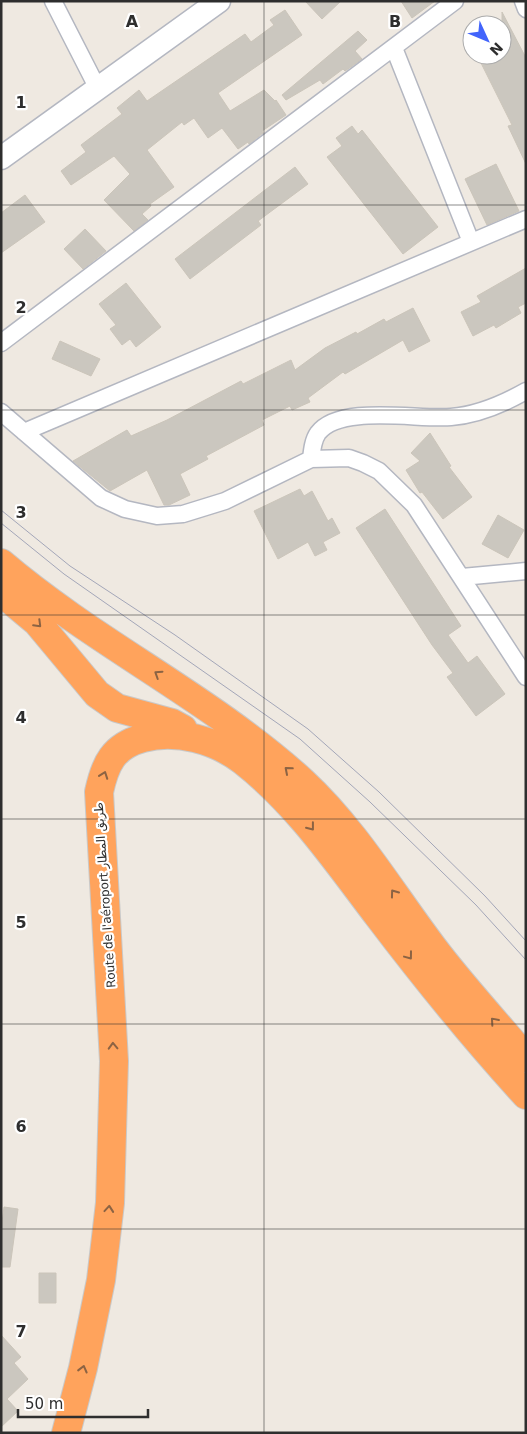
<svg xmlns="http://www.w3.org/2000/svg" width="527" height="1434" font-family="'DejaVu Sans','Noto Sans Arabic',sans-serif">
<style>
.building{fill:#cbc7bf;stroke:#cbc5ba}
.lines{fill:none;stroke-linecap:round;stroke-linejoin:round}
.street-casing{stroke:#b4b7c1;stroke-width:19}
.secondary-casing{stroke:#b4b7c1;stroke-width:25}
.highway-casing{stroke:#c9c9c9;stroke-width:30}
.street{stroke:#fff;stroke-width:16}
.secondary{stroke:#fff;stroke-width:22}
.highway{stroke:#ffa35c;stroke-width:28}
.tram{stroke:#a3a6b8;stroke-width:1}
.oneway{stroke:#8c6343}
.grid{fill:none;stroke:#2e2e2e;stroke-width:1;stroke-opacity:0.55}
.labels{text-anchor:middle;stroke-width:4.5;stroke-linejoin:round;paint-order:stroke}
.street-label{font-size:12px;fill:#2e2e2e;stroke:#fff}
.grid-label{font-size:16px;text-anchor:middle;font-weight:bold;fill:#2e2e2e;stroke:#fff;stroke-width:4.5;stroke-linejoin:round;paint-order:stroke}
</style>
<rect width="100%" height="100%" fill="#efe9e1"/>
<path class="building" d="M305 1H341L322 19Z
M401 1H435L412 18Z
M285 10 302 35 218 93 230 111 264 90 275 101 276 100 286 115 262 131 263 133 249 144 248 142 238 149 222 128 208 138 194 118 184 125 182 122 147 150 174 187 150 204 151 206 142 214 148 220 134 231 104 200 130 174 114 156 71 185 61 171 86 152 81 145 122 114 117 108 139 90 147 101 245 34 251 42 274 25 270 20Z
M502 12 526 58V164L508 126 512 125 477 55H502Z
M358 31 367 40 355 51 362 59 345 71 343 69 323 84 320 80 286 100 282 95Z
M352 126 358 134 362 130 438 227 403 254 327 157 342 146 336 138Z
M496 164 519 211 487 225 465 179Z
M295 167 308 184 258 221 261 225 190 279 175 259Z
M25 195 45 222 1 253V213Z
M85 229 106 251 83 269 64 249Z
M526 268V303L518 307 521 313 496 328 494 325 473 336 461 312 481 302 477 296Z
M126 283 161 327 136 347 130 339 122 345 110 329 116 325 99 304Z
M413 308 430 341 409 352 403 340 345 374 343 372 308 398 310 402 292 410 290 406 262 420 264 425 206 456 208 459 180 474 190 495 169 505H164L147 470 110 491 73 461 127 430 131 436 167 420 241 381 243 384 291 360 295 370 325 348 356 332 357 334 384 319 386 322Z
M60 341 100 359 91 376 52 359Z
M430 433 451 466 449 467 472 497 443 519 422 492 420 493 406 470 420 461 411 453Z
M300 489 304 496 312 491 328 521 332 518 340 533 323 542 327 550 315 556 308 542 278 559 254 511Z
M385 509 461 626 448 635 468 663 477 656 505 694 476 716 447 677 453 673 432 645 356 528Z
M498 515 524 530 508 558 482 544Z
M4 1207 18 1209 10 1267H1V1230Z
M39 1273H56V1303H39Z
M1 1335 21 1357 14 1363 28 1379 7 1399 18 1411 1 1427Z"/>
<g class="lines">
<defs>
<path id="street" d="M53 1 98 89
M523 1 526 9
M394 48 471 242
M1 343 455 1
M1 412 101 498 125 509 157 516 183 514 225 501 311 459 349 458 363 463 379 471 414 505 526 677
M24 432 526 219
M311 459C312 450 313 440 318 433 340 404 418 420 451 417 478 415 503 404 526 391
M462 577 526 571"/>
<path id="secondary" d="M1 158 219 1"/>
<path id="highway" d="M1 563C96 644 211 698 303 782 356 831 394 897 438 954 466 990 496 1023 526 1058
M1 592 37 622 97 694 117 708 172 723 183 729
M66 1433 83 1368 101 1280 110 1203 114 1061 99 792C105 764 113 746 143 738 176 729 216 740 243 761 298 804 337 862 379 917 426 979 474 1038 526 1095"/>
</defs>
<use href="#street" class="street-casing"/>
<use href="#secondary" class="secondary-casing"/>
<use href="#highway" class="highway-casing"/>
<use href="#street" class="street"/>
<use href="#secondary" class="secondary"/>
<use href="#highway" class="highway"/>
<path class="tram" d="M1 510 70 566 175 635 308 729 379 792 485 896 526 941
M1 523 64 574 300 739 370 802 476 905 526 960"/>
</g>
<defs><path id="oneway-chevron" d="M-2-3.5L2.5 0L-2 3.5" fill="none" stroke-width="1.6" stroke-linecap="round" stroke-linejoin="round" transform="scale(1.25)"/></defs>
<g class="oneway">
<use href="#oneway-chevron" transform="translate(38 624) rotate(45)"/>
<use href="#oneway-chevron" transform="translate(158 674) rotate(-147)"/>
<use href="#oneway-chevron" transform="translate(288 770) rotate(-139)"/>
<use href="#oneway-chevron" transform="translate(104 775) rotate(-70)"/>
<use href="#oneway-chevron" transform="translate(311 827) rotate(52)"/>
<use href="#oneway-chevron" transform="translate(394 893) rotate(-126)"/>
<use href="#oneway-chevron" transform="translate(409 956) rotate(53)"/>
<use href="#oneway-chevron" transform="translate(494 1021) rotate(-131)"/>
<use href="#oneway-chevron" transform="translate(113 1046) rotate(-92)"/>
<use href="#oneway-chevron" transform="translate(109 1209) rotate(-85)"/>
<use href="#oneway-chevron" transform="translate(83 1369) rotate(-76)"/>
</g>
<path class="grid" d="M264 1V1433M1 205H526M1 410H526M1 615H526M1 819H526M1 1024H526M1 1229H526"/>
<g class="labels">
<g class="street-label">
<text transform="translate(105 895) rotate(-94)" y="4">Route de l'aéroport طريق المطار</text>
</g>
</g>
<g class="grid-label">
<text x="132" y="27">A</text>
<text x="395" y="27">B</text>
<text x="21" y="108">1</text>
<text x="21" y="313">2</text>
<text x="21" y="518">3</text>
<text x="21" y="723">4</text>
<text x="21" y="928">5</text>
<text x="21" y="1132">6</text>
<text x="21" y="1337">7</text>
</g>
<rect width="527" height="1434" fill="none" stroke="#2e2e2e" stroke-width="5"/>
<g transform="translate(487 40) rotate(134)"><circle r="24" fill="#ffffff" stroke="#ababab"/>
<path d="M0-4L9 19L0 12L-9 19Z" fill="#4264fb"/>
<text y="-8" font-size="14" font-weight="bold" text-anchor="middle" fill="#2e2e2e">N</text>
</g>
<path d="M18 1409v8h130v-8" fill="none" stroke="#2e2e2e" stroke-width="2.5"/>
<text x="25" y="1409" font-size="15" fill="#2e2e2e" stroke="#ffffff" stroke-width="4" paint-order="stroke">50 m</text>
</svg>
